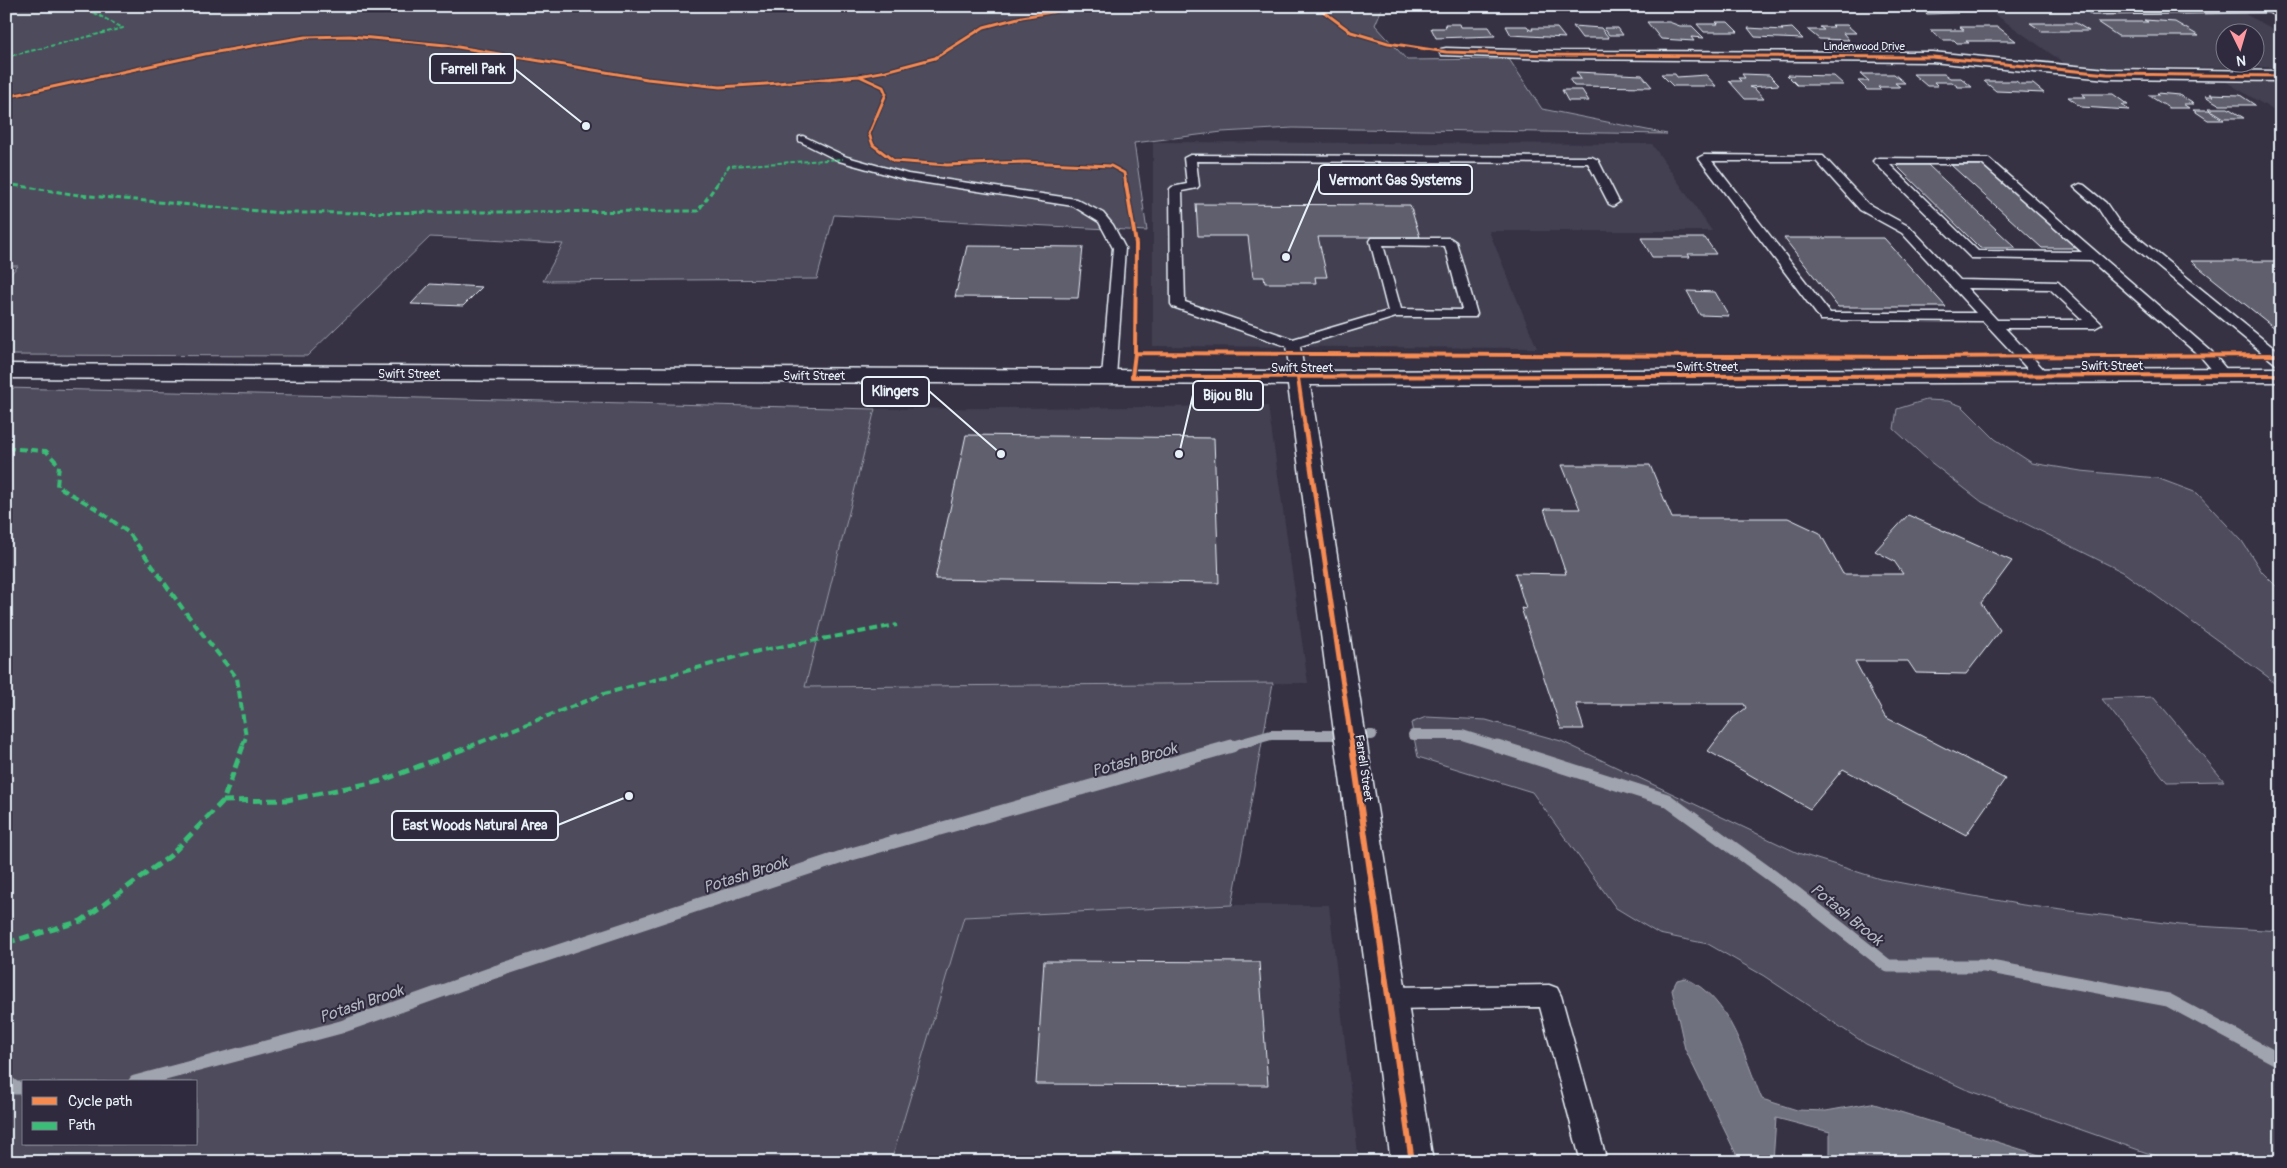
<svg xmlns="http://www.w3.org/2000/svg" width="2287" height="1168" font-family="Pangolin,sans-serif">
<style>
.built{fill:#433f51;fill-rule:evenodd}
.green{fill:#4d4b5c;stroke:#9a9eaa;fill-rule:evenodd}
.water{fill:#70717f;stroke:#a0a4af}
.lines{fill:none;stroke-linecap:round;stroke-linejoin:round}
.stream-far1{stroke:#a0a4af;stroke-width:10}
.stream{stroke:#a0a4af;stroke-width:13}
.building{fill:#605e6e;stroke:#e8f1f8}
.service-casing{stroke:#e8f1f8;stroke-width:3}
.minor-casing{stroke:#e8f1f8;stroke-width:3}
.tertiary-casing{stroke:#e8f1f8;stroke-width:3}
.trunk-casing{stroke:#e8f1f8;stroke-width:3}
.service{fill:#2f2a3d;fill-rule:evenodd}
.minor{fill:#2f2a3d;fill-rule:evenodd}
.tertiary{fill:#2f2a3d;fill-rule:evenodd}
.trunk{fill:#2f2a3d;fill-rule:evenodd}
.quiet-far3{stroke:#3abd76;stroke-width:2;stroke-dasharray:4.5 2;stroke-linecap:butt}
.quiet-far2{stroke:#3abd76;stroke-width:3;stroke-dasharray:5.5 3;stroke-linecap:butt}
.quiet-far1{stroke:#3abd76;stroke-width:4;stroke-dasharray:8 4;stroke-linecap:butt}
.quiet{stroke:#3abd76;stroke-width:5;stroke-dasharray:10 5;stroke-linecap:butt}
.cycleway-far3-casing{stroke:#2f2a3d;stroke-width:5}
.cycleway-far2-casing{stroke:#2f2a3d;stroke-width:6}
.cycleway-far1-casing{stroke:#2f2a3d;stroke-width:8}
.cycleway-casing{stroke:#2f2a3d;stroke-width:9}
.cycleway-far3{stroke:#f68b52;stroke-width:3}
.cycleway-far2{stroke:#f68b52;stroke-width:4}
.cycleway-far1{stroke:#f68b52;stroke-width:5}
.cycleway{stroke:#f68b52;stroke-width:6}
.labels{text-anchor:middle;stroke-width:4;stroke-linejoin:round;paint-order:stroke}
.far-street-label{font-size:11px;fill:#e8f1f8;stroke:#2f2a3d}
.street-label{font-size:12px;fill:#e8f1f8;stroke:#2f2a3d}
.near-water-label{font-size:16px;font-style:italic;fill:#b2b7c2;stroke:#2f2a3d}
.leader{fill:none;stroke:#e8f1f8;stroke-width:2}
.callout-dot{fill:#e8f1f8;stroke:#2f2a3d;stroke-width:2}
.callout{fill:#2f2a3d;stroke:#e8f1f8;stroke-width:2}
.callout-label{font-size:14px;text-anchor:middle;font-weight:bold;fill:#e8f1f8}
</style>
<rect width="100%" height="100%" fill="#363244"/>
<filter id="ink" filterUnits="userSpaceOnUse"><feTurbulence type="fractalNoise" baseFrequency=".02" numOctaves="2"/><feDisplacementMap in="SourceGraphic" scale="10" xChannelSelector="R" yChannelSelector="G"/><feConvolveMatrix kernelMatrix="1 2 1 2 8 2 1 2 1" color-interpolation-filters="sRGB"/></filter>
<g filter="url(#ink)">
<path class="built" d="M1983 6H2230L2281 33V67L2071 68ZM2224 32H2254V62H2224Z
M2223 80H2281V115Z
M1153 142 1652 144 1712 231H1489L1537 348 1153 346Z
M1268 406 1308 683 805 687 875 409Z
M1232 905H1329L1359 1162H891L964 917Z"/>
<path class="green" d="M6 6H1383L1375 25 1407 60 1509 59 1542 109 1667 134 1293 128 1222 132 1134 143 1147 231 834 215 817 279 543 281 563 244 430 237 307 356 6 355V279L18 266H6Z
M6 388 875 409 805 687 1273 683 1232 905 964 917 891 1162H6ZM24 1082H196V1144H24Z
M1926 400 1948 401 1962 406 1995 439 2032 463 2081 471 2157 478 2197 493 2242 541 2262 572 2281 591V691L2268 677 2123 572 1982 502 1928 460 1894 429 1897 409Z
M2154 697 2224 781 2167 782 2102 699Z
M1426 717 1486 720 1561 741 1798 853 1880 879 2023 905 2180 925 2281 931V1162H2173L1965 1089 1866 1044 1764 976 1708 944 1659 934 1616 908 1532 792 1418 757 1411 723Z"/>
<path class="water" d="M1685 978C1732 999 1743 1055 1762 1099L1797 1110 1826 1111 1871 1103 2062 1162H1830V1132L1776 1118 1773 1162H1740L1685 1049 1672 990 1677 980Z"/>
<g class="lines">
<path class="stream-far1" d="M1413 735H1462L1500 747
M1228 747 1271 735H1372"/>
<path class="stream" d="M1497 746 1667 800 1797 894 1888 966H1985L2168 1000 2281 1061
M6 1081 15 1088H24
M135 1082 341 1027 495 972 848 855 1232 746"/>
</g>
<path class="building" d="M1917 6H1948L1958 13 1927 14Z
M2144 20 2175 22 2199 36H2118L2097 22H2148Z
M1647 22H1669L1680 26H1692L1704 38 1691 37 1694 41 1661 39Z
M1716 22H1728L1738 32H1704L1697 24H1718Z
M2030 23H2076L2089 31H2042Z
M1445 24H1460L1461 27H1489L1495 36 1436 38 1431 28H1446Z
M1832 25H1847L1856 33H1843L1849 40 1819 39 1808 30H1824L1820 27H1834Z
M1506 26H1527L1530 30H1533L1532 28H1557L1565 38 1511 35Z
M1573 26 1601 28 1609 38H1582Z
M1960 27H1998L2016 41H1966L1969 43H1957L1954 40H1943L1930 30H1964Z
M1604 28H1618L1623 35H1609Z
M1748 28 1783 30 1781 29 1792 28 1803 39 1755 37Z
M1576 72 1642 75 1652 87 1574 86 1569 79H1581Z
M1661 74H1675L1677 77 1706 75 1716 86H1673Z
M1742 74 1769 75 1779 85 1749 87 1755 89 1764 99H1745L1729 81H1741L1738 78H1745Z
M1861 74H1894L1905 83H1895L1900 87H1878L1881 90H1867L1858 81H1869Z
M1913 74H1944L1950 78H1961L1972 87H1958L1952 82H1934L1938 86H1927Z
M1787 75 1834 76 1844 85H1797Z
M1984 81H2016L2020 84H2033L2044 93 1996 91Z
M1562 90H1582L1589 101H1568Z
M2157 93 2179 95 2194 104H2183L2189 108H2169L2148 95H2159Z
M2082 94H2113L2128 105H2122L2129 110 2081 107 2068 97H2086Z
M2210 94 2240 95 2255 105H2220L2205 96H2214Z
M2208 108H2228L2244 118H2224Z
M2193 110H2209L2224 120H2208Z
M1896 165H1928L2016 248H1980Z
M1951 165H1983L2078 248H2042Z
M1196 204 1410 205 1420 237H1318L1327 277H1315L1316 283H1265L1264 277H1253L1248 236H1198Z
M1641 238H1705L1716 254H1688L1690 257H1652Z
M1784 238H1884L1946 307H1838Z
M967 246 1083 247 1078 298 955 297Z
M2191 261H2281V333Z
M430 284 482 287 463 306 411 304Z
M1687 291 1715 292 1729 316 1700 315Z
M966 435 1214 438 1219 583 935 579Z
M1562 465H1650L1672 518H1788L1820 533 1843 574H1903L1894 561 1875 551 1908 515 2012 561 1981 603 2000 630 1966 674 1916 673 1908 661H1855L1885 717 2005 779 1966 835 1843 769 1810 809 1708 751 1733 718 1746 708 1744 704H1576L1584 729H1561L1521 608 1526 609 1515 573 1566 574 1544 509H1580Z
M1044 961 1259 962 1268 1085 1036 1084Z"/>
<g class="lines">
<defs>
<path id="service" d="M2270 7 2273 8V12L2092 14 2088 11 2092 8Z
M803 136 847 157 908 174 1076 199 1103 213 1113 225 1125 248 1116 377 1114 380 1109 381 1102 377 1113 248 1099 222 1073 206 907 180 839 161 799 141V137Z
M1190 155 1592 157 1598 160 1619 202 1613 206 1609 204 1588 163 1196 161 1199 186 1197 188 1182 191 1185 302 1293 339 1388 311 1370 241 1372 238H1450L1456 242 1477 314 1475 317H1396L1300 346 1305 378 1298 382 1291 378 1286 346 1173 307 1171 304 1170 189 1172 187 1187 184 1184 158ZM1383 245 1445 246 1462 310 1401 309Z
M1704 155 1823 156 1868 204 1910 227 1960 280 2058 282 2102 324 2095 328H2005L2047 373 2049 376 2047 379H2037L1983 321 1821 320 1700 160 1698 158ZM1712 161H1816L1860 210 1902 233 1976 313H1830ZM1967 288 2050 289 2083 320H1997Z
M1879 158 1989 159 2212 352 2231 375 2229 378H2219L2202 358 2090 260 1971 258 1875 163 1873 161 1875 159ZM1889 164H1982L2082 252 1978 251Z
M2080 184 2084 185 2106 203 2119 222 2281 354V365L2276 364 2111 228 2098 208 2074 187Z
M1549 985 1557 988 1561 996 1607 1162H1581L1540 1007 1388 1009 1380 1006 1376 998 1380 990 1388 987Z"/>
<path id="minor" d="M1446 48 1552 51 1932 52 2107 69 2281 71V81L2107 79 1932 62 1552 59 1441 55 1439 52 1441 49Z"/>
<path id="tertiary" d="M6 364 1298 371 2281 368V382L1310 385 1433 1162H1391L1288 385 6 378Z"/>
<path id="trunk" d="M2257 6H2275L2281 9V19Z"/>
</defs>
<use href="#service" class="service-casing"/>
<use href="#minor" class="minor-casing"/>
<use href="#tertiary" class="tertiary-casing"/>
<use href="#trunk" class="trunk-casing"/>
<use href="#service" class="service"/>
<use href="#minor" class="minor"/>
<use href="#tertiary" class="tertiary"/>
<use href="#trunk" class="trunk"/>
<path class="quiet-far3" d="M6 57 123 28 81 6
M6 184 11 185
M716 185 729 166 843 159"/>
<path class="quiet-far2" d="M6 184 79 195 283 213 698 211 717 184"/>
<path class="quiet-far1" d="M6 448 46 451 59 465 57 486 95 508 129 533 183 609 237 678 246 737 242 747
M468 747 604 694 758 651 897 625"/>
<path class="quiet" d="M223 801 287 800 381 781 471 746
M6 943 81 921 170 856 223 801 243 746"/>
<defs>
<path id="cycleway-far3" d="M1316 6 1351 32 1388 43 1446 52 1552 55 1932 57 2107 74 2281 76
M859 76 883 87 886 94 869 134 873 145 894 161 947 165 1024 162 1111 166 1124 173 1126 185
M6 97 205 54 305 37 350 36 446 45 647 79 720 87 766 84 859 76 886 71 935 58 984 27 1022 17 1087 6"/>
<path id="cycleway-far2" d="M1126 184 1136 244 1135 353 1132 377 2281 375
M1135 353 1918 357 2281 355
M1298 378 1305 427"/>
<path id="cycleway-far1" d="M1305 426 1352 747"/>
<path id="cycleway" d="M1352 746 1412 1162"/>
</defs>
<use href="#cycleway-far3" class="cycleway-far3-casing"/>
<use href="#cycleway-far2" class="cycleway-far2-casing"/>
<use href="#cycleway-far1" class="cycleway-far1-casing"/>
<use href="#cycleway" class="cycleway-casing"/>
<use href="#cycleway-far3" class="cycleway-far3"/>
<use href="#cycleway-far2" class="cycleway-far2"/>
<use href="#cycleway-far1" class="cycleway-far1"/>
<use href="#cycleway" class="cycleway"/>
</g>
</g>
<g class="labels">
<g class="far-street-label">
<text x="1864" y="50">Lindenwood Drive</text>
</g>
<g class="street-label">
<text x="2112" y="370">Swift Street</text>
<text x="1707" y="371">Swift Street</text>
<text x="1302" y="372">Swift Street</text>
<text x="409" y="378">Swift Street</text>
<text x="814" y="380">Swift Street</text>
<text transform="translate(1364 768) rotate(82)" y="4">Farrell Street</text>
</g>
<g class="near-water-label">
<text transform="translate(1134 759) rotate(-16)" y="6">Potash Brook</text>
<text transform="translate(745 874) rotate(-18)" y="6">Potash Brook</text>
<text transform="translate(1847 914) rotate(39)" y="6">Potash Brook</text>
<text transform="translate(361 1003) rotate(-19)" y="6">Potash Brook</text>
</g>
</g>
<path class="leader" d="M586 126L515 69M1286 257L1319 180M1001 454L929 391M1179 454L1193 395M629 796L558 825"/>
<g class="callout-dot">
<circle cx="586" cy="126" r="5"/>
<circle cx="1286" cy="257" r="5"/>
<circle cx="1001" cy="454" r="5"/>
<circle cx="1179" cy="454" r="5"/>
<circle cx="629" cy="796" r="5"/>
</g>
<g class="callout">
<rect x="430" y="54" width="85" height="29" rx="5"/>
<rect x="1319" y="165" width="153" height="29" rx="5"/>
<rect x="862" y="377" width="67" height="29" rx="5"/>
<rect x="1193" y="381" width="70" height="29" rx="5"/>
<rect x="392" y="811" width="166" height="29" rx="5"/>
</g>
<g class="callout-label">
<text x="473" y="74">Farrell Park</text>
<text x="1395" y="185">Vermont Gas Systems</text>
<text x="895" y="396">Klingers</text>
<text x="1228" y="400">Bijou Blu</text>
<text x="475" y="830">East Woods Natural Area</text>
</g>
<rect width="2287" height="1168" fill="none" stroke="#2f2a3d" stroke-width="25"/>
<rect x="12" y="12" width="2262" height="1143" fill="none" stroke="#e8f1f8" stroke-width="2" filter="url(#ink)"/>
<rect x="22" y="1080" width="175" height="65" fill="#2f2a3d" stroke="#797a88"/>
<rect x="32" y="1097" width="25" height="8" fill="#f68b52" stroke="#797a88"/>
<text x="68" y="1106" font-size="15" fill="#e8f1f8">Cycle path</text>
<rect x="32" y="1122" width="25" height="8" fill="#3abd76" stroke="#797a88"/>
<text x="68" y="1130" font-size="15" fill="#e8f1f8">Path</text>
<g transform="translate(2240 48) rotate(175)"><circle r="24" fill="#2f2a3d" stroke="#797a88"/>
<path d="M0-4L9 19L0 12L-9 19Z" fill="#ff9aa2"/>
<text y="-8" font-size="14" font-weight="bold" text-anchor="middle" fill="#e8f1f8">N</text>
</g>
</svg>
